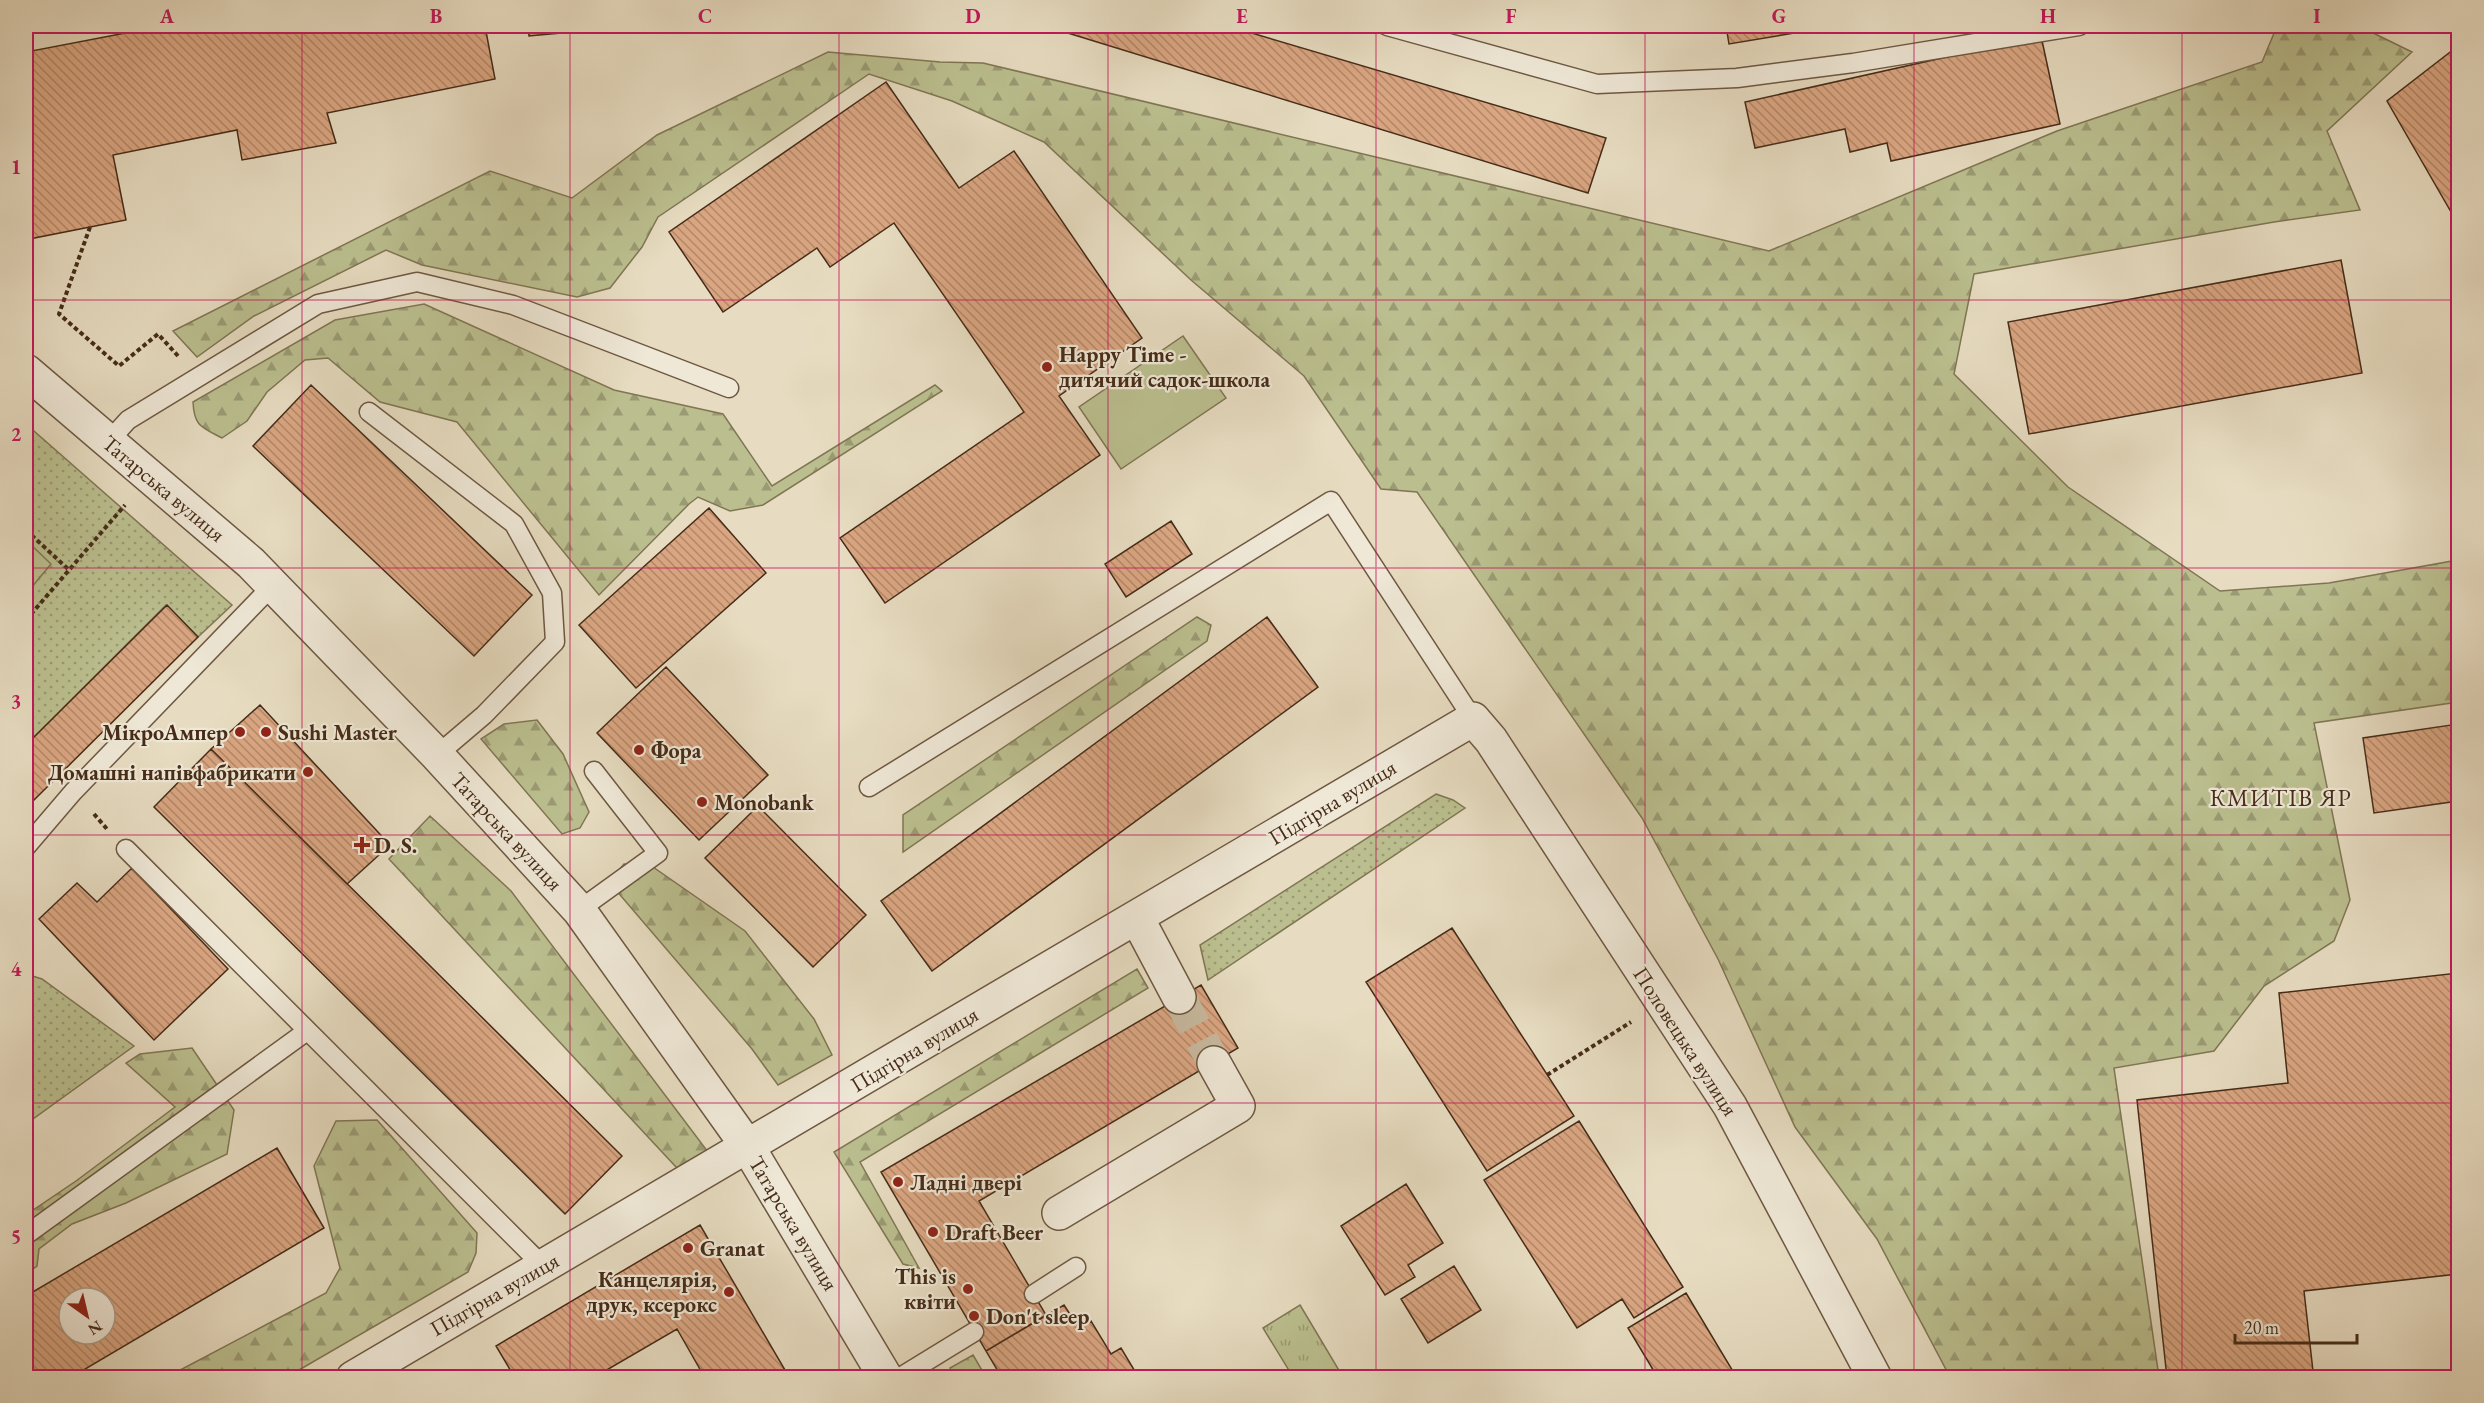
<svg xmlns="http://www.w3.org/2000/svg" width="2484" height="1403" font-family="'EB Garamond',serif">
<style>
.grass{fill:url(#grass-dots);stroke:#807654;stroke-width:1.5}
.forest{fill:url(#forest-firs);stroke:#807654;stroke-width:1.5}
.park{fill:url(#park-tufts);stroke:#807654;stroke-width:1.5}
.garden{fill:#bbbf8f;stroke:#807654;stroke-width:1.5}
.building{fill:url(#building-back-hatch);stroke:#462c18;stroke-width:1.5;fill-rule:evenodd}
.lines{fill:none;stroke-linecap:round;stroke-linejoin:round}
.minor-tunnel{stroke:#c7b99f;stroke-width:33;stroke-dasharray:33 16;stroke-linecap:butt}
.service-casing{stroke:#6e5842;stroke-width:21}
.minor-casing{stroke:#6e5842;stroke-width:36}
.path{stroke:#462c18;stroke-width:4;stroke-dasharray:4.5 3;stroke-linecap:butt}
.service{stroke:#efe8d7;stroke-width:18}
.minor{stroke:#efe8d7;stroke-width:33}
.grid{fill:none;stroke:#c2185b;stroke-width:1.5;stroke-opacity:0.55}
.poi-dot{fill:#8f2418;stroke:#efe8d7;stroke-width:2}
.labels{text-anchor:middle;stroke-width:4.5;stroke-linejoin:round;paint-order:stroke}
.poi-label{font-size:22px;font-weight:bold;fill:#462c18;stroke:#efe8d7;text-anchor:start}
.street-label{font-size:22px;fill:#462c18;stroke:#efe8d7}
.neighbourhood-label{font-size:24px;letter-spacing:1.5px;fill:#462c18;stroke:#efe8d7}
.neatline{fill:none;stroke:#c2185b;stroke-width:2}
.grid-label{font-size:20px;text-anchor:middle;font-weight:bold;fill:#c2185b}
</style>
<defs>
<pattern id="grass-dots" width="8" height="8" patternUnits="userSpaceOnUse" patternTransform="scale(1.5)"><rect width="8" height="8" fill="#bbbf8f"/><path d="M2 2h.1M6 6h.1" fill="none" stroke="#9a9b74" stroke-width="1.8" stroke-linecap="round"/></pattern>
<pattern id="forest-firs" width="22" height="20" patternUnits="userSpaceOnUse" patternTransform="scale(1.5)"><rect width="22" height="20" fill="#bbbf8f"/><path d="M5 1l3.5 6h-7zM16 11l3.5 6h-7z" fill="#9a9b74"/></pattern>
<pattern id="park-tufts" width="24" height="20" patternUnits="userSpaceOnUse" patternTransform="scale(1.5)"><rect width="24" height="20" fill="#bbbf8f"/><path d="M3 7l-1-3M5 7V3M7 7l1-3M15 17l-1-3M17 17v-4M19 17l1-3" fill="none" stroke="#9a9b74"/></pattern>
<pattern id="building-back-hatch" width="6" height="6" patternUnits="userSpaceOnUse" patternTransform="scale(1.5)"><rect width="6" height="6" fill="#daa682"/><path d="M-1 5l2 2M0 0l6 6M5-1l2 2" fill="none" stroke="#b38769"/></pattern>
</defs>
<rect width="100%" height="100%" fill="#e7dcc1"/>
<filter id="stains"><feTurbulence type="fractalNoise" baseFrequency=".00333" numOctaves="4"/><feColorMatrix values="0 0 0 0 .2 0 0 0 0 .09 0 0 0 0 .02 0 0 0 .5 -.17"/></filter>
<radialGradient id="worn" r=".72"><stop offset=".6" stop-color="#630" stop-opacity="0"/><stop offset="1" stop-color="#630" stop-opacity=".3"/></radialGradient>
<path class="grass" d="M26 424 232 605 198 637 166 605 26 745Z
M1436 794 1453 800 1465 808 1208 980 1200 945Z
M26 974 42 979 134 1046 26 1124Z"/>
<path class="forest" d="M2363 28 2412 52 2327 131 2360 210 2274 222 1974 274 1954 374 2068 487 2220 591 2329 583 2458 560V702L2314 723 2350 900 2334 941 2264 986 2214 1051 2114 1068 2159 1377H1950L1877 1239 1795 1127 1718 959 1642 818 1417 492 1381 489 1304 376 1191 280 1044 142 952 101 869 74 658 217 642 247 610 288 577 297 422 265 386 250 254 316 197 357 173 331 490 171 572 198 657 135 828 52 940 62 983 63 1769 251 2057 131 2262 62 2275 31Z
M424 304 614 390 723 414 772 486 935 385 942 391 763 505 730 511 698 497 689 504 599 595 457 422 380 402 328 358 305 360 267 392 247 421 222 438C201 427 194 426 193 402L335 320Z
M1197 617 1211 625 1207 641 903 852V815Z
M537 720 563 754 589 812 580 828 562 834 481 739 504 724Z
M430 816 511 891 708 1152 677 1168 389 859Z
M624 864 650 865 745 931 814 1019 832 1055 778 1085 752 1049 609 882Z
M1137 969 1148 988 860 1162 919 1268 903 1264 834 1152Z
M192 1048 234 1110 227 1154 126 1203 72 1224 39 1249 37 1266 26 1274V1215L76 1181 175 1107 126 1063 140 1054Z
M377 1120 477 1233 476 1253 468 1272 287 1377H167L326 1293 340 1268 314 1166 336 1121Z
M973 1355 986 1377H956L950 1368Z"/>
<path class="park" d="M26 540 51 564 26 594Z
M1300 1305 1343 1377H1293L1263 1328Z"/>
<path class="garden" d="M1183 336 1226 398 1121 469 1079 407Z"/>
<path class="building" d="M162 26H485L495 79 327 113 336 143 242 160 237 130 113 155 126 220 29 239 26 221V52Z
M528 26H615L616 28 529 36Z
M1045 26H1228L1606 138 1588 193Z
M1726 26H1836L1729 44Z
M2041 36 2060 124 1891 161 1887 143 1850 152 1845 129 1755 148 1745 102Z
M2458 46V224L2387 101Z
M886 82 959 188 1014 151 1142 338 1059 396 1100 455 885 603 840 538 1024 412 894 223 830 267 817 248 723 312 669 232Z
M2341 260 2362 373 2029 434 2008 322Z
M311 385 532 595 474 656 253 446Z
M709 508 766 573 636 688 579 625Z
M1171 521 1192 554 1126 597 1105 564Z
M167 605 198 637 31 803 26 798V745Z
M1267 617 1318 687 932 971 881 901Z
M666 667 768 775 699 840 597 733Z
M260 705 390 845 347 884 211 749Z
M2458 724V801L2374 813 2363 738Z
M211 749 622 1156 565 1214 154 807Z
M758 806 866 915 813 967 705 858Z
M132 868 228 969 154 1040 39 919 77 883 97 902Z
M1452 928 1574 1116 1487 1171 1366 982Z
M2458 973V1274L2304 1291 2313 1371 2254 1378H2167L2137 1100 2288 1083 2279 993Z
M1201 985 1238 1048 979 1201 1046 1315 986 1351 881 1172Z
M1579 1121 1683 1287 1634 1318 1622 1299 1577 1328 1484 1180Z
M277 1148 324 1228 70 1378H26V1296ZM69 1298H105V1334H69Z
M1406 1184 1443 1243 1408 1265 1415 1277 1385 1295 1341 1226Z
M700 1225 785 1370 772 1378H705L677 1329 593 1378H515L496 1346Z
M1454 1266 1481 1310 1428 1343 1401 1299Z
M1686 1293 1737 1378H1658L1628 1328Z
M1064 1305 1079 1328 1091 1321 1111 1354 1121 1348 1139 1378H1002L986 1351Z"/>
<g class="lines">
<path class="minor-tunnel" d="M1179 997 1214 1063"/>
<defs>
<path id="service" d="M1387 26 1597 84 1737 78 1853 63 2079 26
M369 412 514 524 552 593 555 642 484 715 437 755
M109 441 128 420 318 304 417 282 513 305 729 388
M869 787 1331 501 1473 719
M26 847 73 792 273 585
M126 849 543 1266
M579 910 658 853 594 771
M26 1235 307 1031
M1034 1294 1076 1267
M899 1378 974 1332"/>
<path id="minor" d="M26 371 251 563 437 755 579 910 748 1147 886 1378
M1137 918 1179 997
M1059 1213 1238 1106 1214 1063
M353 1378 1473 719 1491 740 1730 1106 1875 1378"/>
</defs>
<use href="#service" class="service-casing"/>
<use href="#minor" class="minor-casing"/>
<path class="path" d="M90 227 59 314 119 366 158 334 178 356
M26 530 68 569
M26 620 125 505
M94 814 107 829
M1547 1075 1631 1022"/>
<use href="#service" class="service"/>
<use href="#minor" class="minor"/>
</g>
<path class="grid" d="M302 26V1378M570 26V1378M839 26V1378M1108 26V1378M1376 26V1378M1645 26V1378M1914 26V1378M2182 26V1378M26 300H2458M26 568H2458M26 835H2458M26 1103H2458"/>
<g class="poi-dot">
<circle cx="1047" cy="367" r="6"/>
<circle cx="240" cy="732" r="6"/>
<circle cx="266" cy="732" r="6"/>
<circle cx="639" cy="750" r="6"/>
<circle cx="308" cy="772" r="6"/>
<circle cx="702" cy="802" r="6"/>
<path d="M359 836h6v6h6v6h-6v6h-6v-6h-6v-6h6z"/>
<circle cx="898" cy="1182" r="6"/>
<circle cx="933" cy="1232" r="6"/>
<circle cx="688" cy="1248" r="6"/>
<circle cx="968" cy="1289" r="6"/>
<circle cx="729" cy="1292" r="6"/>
<circle cx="974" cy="1316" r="6"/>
</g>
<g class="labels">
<g class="poi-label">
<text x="1059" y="362">Happy Time -<tspan x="1059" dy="25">дитячий садок-школа</tspan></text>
<text x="228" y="740" text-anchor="end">МікроАмпер</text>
<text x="278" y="740">Sushi Master</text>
<text x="651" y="758">Фора</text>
<text x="296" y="780" text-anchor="end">Домашні напівфабрикати</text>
<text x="714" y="810">Monobank</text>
<text x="374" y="853">D. S.</text>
<text x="910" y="1190">Ладні двері</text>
<text x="945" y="1240">Draft Beer</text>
<text x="700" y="1256">Granat</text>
<text x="956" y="1284" text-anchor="end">This is<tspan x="956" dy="25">квіти</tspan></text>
<text x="717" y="1287" text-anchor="end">Канцелярія,<tspan x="717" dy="25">друк, ксерокс</tspan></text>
<text x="986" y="1324">Don't sleep</text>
</g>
<g class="street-label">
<text transform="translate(164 488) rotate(40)" y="8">Татарська вулиця</text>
<text transform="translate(1332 802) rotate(-31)" y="8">Підгірна вулиця</text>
<text transform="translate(507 831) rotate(47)" y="8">Татарська вулиця</text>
<text transform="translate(1686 1041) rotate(57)" y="8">Половецька вулиця</text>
<text transform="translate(914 1049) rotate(-31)" y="8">Підгірна вулиця</text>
<text transform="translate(794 1223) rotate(59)" y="8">Татарська вулиця</text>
<text transform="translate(494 1294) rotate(-30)" y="8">Підгірна вулиця</text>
</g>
<g class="neighbourhood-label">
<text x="2281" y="806">КМИТІВ ЯР</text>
</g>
</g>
<rect width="2484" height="1403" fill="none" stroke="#e7dcc1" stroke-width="66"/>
<g transform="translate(87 1316) rotate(146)"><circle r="28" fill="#efe8d7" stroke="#ab9d8b" stroke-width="1.5"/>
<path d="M0-4.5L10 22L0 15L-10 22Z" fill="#8f2418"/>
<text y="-9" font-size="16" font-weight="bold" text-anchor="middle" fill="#462c18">N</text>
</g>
<path d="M2235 1334v9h122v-9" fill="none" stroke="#462c18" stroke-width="3"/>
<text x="2244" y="1334" font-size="18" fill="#462c18" stroke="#efe8d7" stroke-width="4.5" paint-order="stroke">20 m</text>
<rect x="33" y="33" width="2418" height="1337" class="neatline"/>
<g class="grid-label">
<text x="167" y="23">A</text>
<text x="436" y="23">B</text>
<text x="705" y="23">C</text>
<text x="973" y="23">D</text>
<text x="1242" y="23">E</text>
<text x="1511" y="23">F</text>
<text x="1779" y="23">G</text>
<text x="2048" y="23">H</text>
<text x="2317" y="23">I</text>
<text x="16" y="174">1</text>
<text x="16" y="441">2</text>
<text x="16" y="708">3</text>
<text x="16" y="976">4</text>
<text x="16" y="1243">5</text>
</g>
<rect width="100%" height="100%" filter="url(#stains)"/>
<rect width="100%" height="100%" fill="url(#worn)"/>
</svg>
